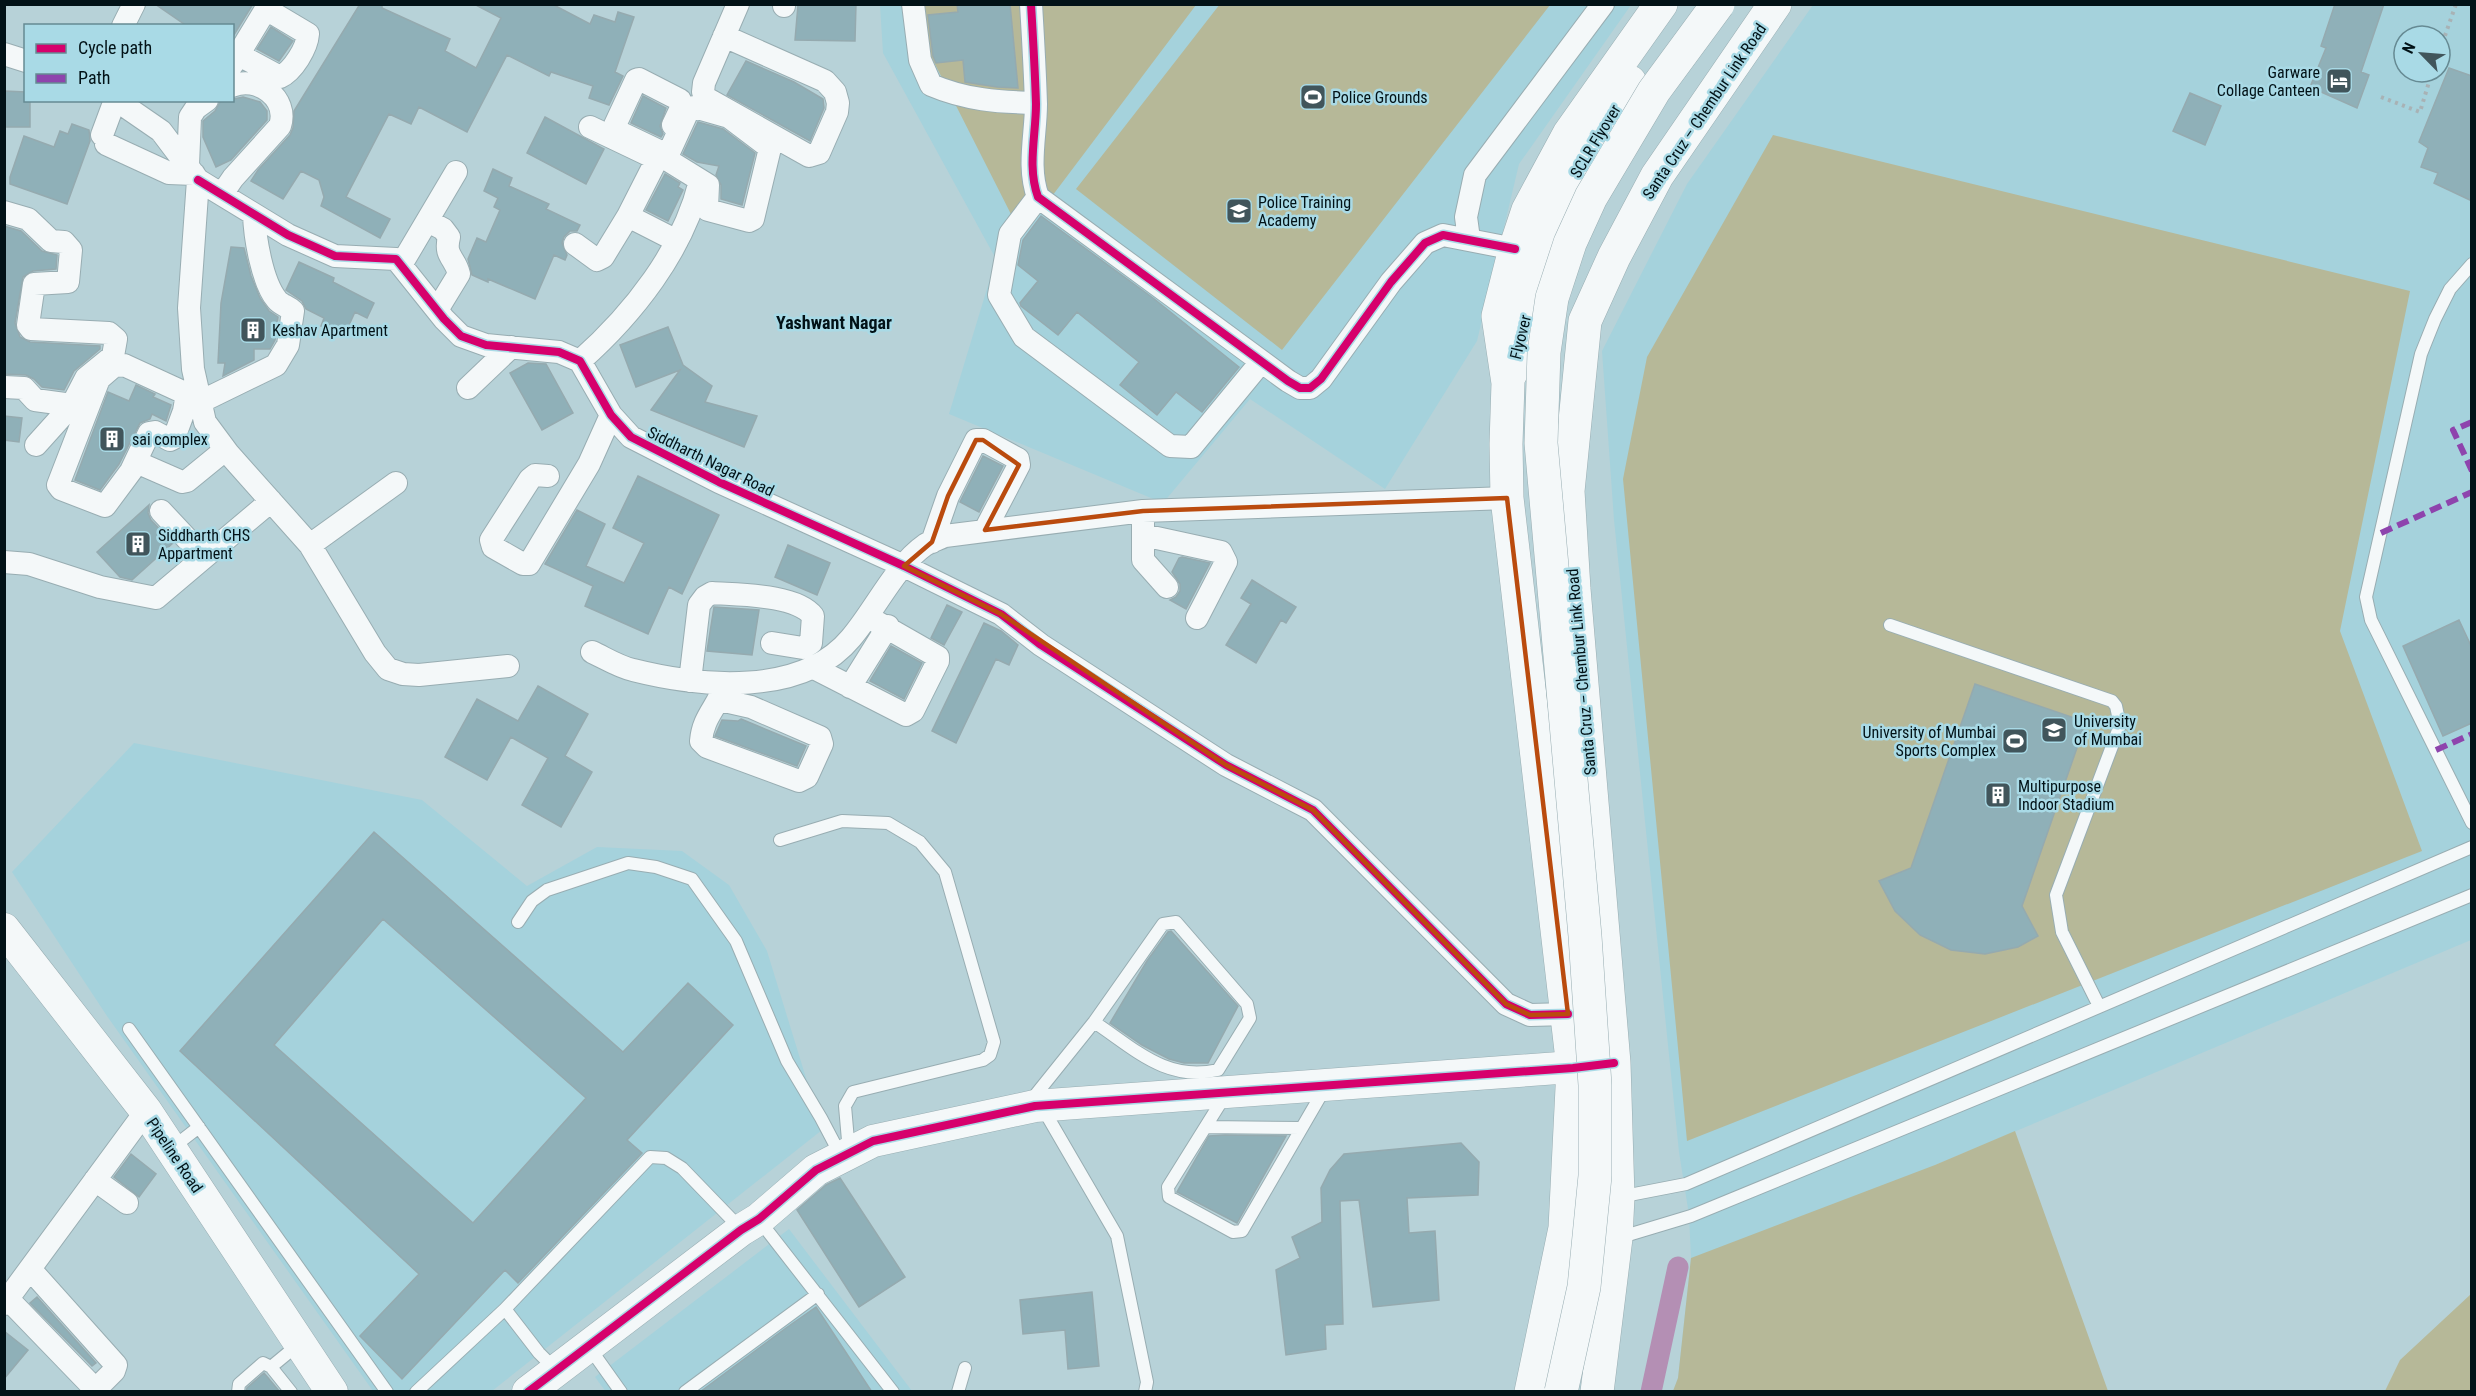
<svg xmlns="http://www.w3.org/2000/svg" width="2476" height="1396" font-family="'Roboto Condensed',sans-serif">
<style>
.built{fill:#a5d2dc;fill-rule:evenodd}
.green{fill:#b6b898}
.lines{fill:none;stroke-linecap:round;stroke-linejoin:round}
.canal{stroke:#b48fb4;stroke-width:21}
.building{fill:#8fb0b8;stroke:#95aaaf;stroke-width:1.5;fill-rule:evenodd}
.lane-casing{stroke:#98adb2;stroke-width:14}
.street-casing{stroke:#98adb2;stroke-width:24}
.secondary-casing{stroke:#98adb2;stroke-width:33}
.highway-casing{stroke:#98adb2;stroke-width:34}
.path{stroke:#a8b2b5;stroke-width:4;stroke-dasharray:3 4.5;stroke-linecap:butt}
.lane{stroke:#f4f8f9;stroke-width:12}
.street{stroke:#f4f8f9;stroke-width:22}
.secondary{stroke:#f4f8f9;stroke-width:32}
.highway{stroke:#f4f8f9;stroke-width:33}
.highway-bridge-casing{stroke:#98adb2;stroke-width:34;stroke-linecap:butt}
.highway-bridge{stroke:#f4f8f9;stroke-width:33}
.quiet{stroke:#8e44ad;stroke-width:6;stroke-dasharray:12 6;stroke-linecap:butt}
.cycleway-casing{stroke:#a9dae6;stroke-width:11}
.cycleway{stroke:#d6006c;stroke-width:8}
.marked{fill:none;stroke:#ba4b0e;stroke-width:4.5;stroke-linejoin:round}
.labels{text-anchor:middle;stroke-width:5;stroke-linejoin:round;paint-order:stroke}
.poi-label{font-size:16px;fill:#021217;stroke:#a9dae6;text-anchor:start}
.street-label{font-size:16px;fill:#021217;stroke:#a9dae6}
.neighbourhood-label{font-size:18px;font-weight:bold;fill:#021217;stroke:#a9dae6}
</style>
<rect width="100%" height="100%" fill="#b7d2d8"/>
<path class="built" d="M880 5H1631L1519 164 1477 341 1385 489 1250 399 1163 503 949 414 996 259 883 53Z
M1813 5H2471V940L1935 1165 1673 1391 1678 1378 1691 1258 1689 1215 1679 1152 1614 520 1602 351 1687 184ZM2404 36H2440V72H2404Z
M134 743 422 800 527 886 597 847 682 851 729 885 767 951 822 1130 492 1391H373L107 1016 12 872Z
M789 1229 912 1391 606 1392 595 1377Z"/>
<path class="green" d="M1220 4 1550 5 1282 350 1076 189Z
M905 5H1196L1022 236Z
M1773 135 2410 291 2340 631 2422 851 1687 1141 1623 479 1647 357Z
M2015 1131 2108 1391H1673L1678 1378 1691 1258 1935 1165Z
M2471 1294V1391H2385L2400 1360Z"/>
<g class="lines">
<path class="canal" d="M1651 1392 1678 1267"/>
</g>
<path class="building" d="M155 4H253L232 38V26H187Z
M360 4H382V8L450 39 445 51 476 68 501 18 474 4H552L590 24 594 15 615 22 618 12 634 17 615 72 623 76 609 105 589 98 593 86 551 72 549 76 507 55 467 132 419 107 411 124 389 114 346 197 390 219 380 238 321 206 324 197 319 180 301 171 283 199 251 181 258 170 290 135 293 128 294 111Z
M856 4 855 41 795 40 798 5Z
M957 4H1010L1018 88 997 87 965 82 963 60 936 63 933 56 928 15 958 12Z
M2335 4H2384L2361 72 2369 75 2357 108 2310 87 2326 48 2321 46Z
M271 27 293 41 279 61 257 49Z
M746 61 794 82 823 99 824 108 810 141 727 95Z
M2449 68 2472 76V201L2434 183 2438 173 2421 167 2428 148 2419 142Z
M4 91 26 92V100H30V127H4Z
M2190 93 2221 106 2205 145 2173 131Z
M643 96 666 108 660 126 663 134 661 137 631 123Z
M243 97 260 102 267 111V120L231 160 216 167 203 137V121L215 111 220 102Z
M545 117 604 149 586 184 527 153Z
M698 122 723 129 755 153 742 205 721 199V185L716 175 719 166 697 162 683 154Z
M72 124 89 130 90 141 67 204 10 184V177L24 136 54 147 60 131 68 134Z
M493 169 512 178 509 186 549 204 546 209 580 225 577 231H570L564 237 562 243 567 255 565 260 554 255 535 299 488 279V282L472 275 468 259 477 238 486 242 500 210 494 207 498 198 484 191Z
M665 174 680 183 678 187 683 190 668 221 646 210Z
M1041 216 1153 298 1239 367 1202 412 1176 392 1157 415 1120 385 1139 362 1077 312 1058 335 1021 306 1020 303 1038 281 1018 265 1023 240Z
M4 226 21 231 42 251 57 255 56 269 33 271 23 277 15 323 20 337 30 342 100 346V349L74 371 64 390 42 387 34 379 26 375 4 374Z
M231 247 244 248 251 276 260 298 269 311 278 317 275 340 270 349H254V360L223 376 225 363H218L221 303Z
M299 262 334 278 333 282 374 303 367 318 355 312 344 336 321 326 324 318 306 309 302 301 286 290Z
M668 327 683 365 712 386 705 402 757 416 744 447 651 410 680 370 636 387 620 345Z
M528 363 546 364 573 413 542 430 510 373Z
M136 385 155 394 153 397 171 405 166 421 152 414 150 419 140 423 119 464 100 490 75 480 108 392 129 401Z
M4 416 22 418 19 442 4 440Z
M983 456 1003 466 979 512 960 502Z
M638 476 719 515 682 594 669 587 648 634 585 606 593 586 545 564 577 510 605 524 586 566 624 583 644 543 613 528Z
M149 505 148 513 151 520 173 543 132 580 120 577 97 552Z
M788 545 830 563 817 595 775 577Z
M1182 557 1210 563 1186 609 1170 600 1176 597 1180 591V584L1172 572 1179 558Z
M1252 580 1296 607 1286 623 1281 620 1256 663 1226 645 1251 604 1241 598Z
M947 605 962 612 944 645 931 638Z
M714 607 759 610 752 655 707 651Z
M2459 620 2472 648V723L2443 736 2403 646Z
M984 623 1001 631 1018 645 1009 665 996 659 956 743 932 731Z
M891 646 922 663 904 699 870 681Z
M1975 684 2086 722 2022 906 2038 936 2018 947 1985 954 1951 950 1920 935 1895 911 1879 881 1911 868Z
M538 686 588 714 565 756 592 772 561 827 522 805 548 758 511 737 487 780 445 757 477 699 518 721Z
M741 719 806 746 797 766 715 736 722 720 738 721Z
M374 832 623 1052 688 983 733 1025 627 1140 642 1153 518 1283 505 1270 402 1379 360 1336 419 1274 180 1051ZM383 919 586 1098 473 1223 274 1045Z
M1171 931 1238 1006 1208 1063H1184L1169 1059 1142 1045 1110 1023 1147 961 1168 932Z
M1225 1135 1286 1136 1237 1223 1177 1192 1209 1136Z
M1461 1143 1479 1162 1478 1195 1407 1198 1409 1233 1435 1231 1439 1300 1373 1307 1359 1200 1340 1201 1343 1324 1325 1325 1326 1349 1286 1355 1276 1270 1300 1258 1292 1237 1322 1222 1321 1188 1330 1170 1344 1154Z
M131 1154 156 1174 139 1197 114 1177Z
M840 1178 905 1277 859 1307 797 1210 826 1185Z
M1092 1292 1099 1366 1068 1369 1065 1330 1023 1334 1020 1300Z
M37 1297 96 1363 92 1366 30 1303Z
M816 1307 872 1392H700L786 1328Z
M4 1331 28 1350 4 1379Z
M264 1373 280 1392H246L247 1388Z"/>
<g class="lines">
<defs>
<path id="lane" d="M2472 264 2450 289 2435 319 2421 354 2366 597 2371 620 2472 823
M1890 625 2112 701 2116 706 2120 725 2056 895 2062 932 2099 1006
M780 840 842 821 888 823 920 842 945 872 994 1042 990 1055 983 1060 853 1092 845 1106 849 1152
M518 922 532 901 547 890 628 863 656 867 692 879 736 941 787 1061 821 1118 841 1156
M129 1029 387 1392
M1226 1094 1168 1187 1169 1197 1233 1232 1242 1231 1325 1088
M1029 1103 1094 1022 1163 924 1176 922 1247 1004 1250 1018 1218 1070C1166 1082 1135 1049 1094 1022
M1042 1107 1117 1236 1147 1382 1145 1392
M1206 1127 1301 1128
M172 1148 199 1127
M1619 1197 1686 1184 2472 847
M759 1220 893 1392
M1618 1238 1691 1216 2472 895
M589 1347 621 1392
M271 1367 300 1343
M556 1370 539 1353 505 1309 650 1157 666 1158 682 1168 740 1228
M238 1392 239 1384 263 1363 271 1367 291 1392
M416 1392 505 1309
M685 1392 818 1294
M958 1392 965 1368"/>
<path id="street" d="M913 4 920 60 931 85C966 100 998 102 1036 103
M1031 4C1033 37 1035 71 1036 104 1036 135 1027 167 1038 197L1288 381 1300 388H1310L1321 379 1391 282 1425 243 1443 235 1515 249
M784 6V4
M123 26 134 4
M724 36 825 81 835 92 838 103 837 112 819 153 809 156 706 98 703 92 704 83 738 4
M4 54 26 61
M239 55 280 77C293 71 307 48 308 34L266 9
M232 65 269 4
M116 100 161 131 198 180 189 308 193 369 205 422 228 453 310 545 396 483
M694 107 729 117 770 148 753 219 749 221 708 210 707 208 708 185 666 159 688 111Z
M590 127 657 159 628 216 677 241
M102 135 115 100
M106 144 169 173 194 174
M661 152 617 131 615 125 636 80 639 79 680 100 682 106 673 125
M188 165 190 117 196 108 207 100
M198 180 288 235 335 256 396 259 444 319 461 336 486 345 559 352 580 361 611 415 631 437 719 482 904 566 1001 614 1041 645 1226 765 1313 810 1506 1004 1530 1015 1568 1014
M222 194 233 178 280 126C289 98 257 75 232 86
M1038 197 1010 234 999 295 1024 337 1170 446 1191 447 1261 362
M4 212 28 219 51 241 64 242 71 250 68 282 34 284 28 325 31 329 109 333 116 339 113 356 86 378 72 405 36 445
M428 221 443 229 449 237C444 257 455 257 459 274L437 310
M1469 239 1466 217 1475 175 1603 4
M575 244 597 260 603 257 628 216
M401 265 456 172
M580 361C633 314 683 251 700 181
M4 387 24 388 35 400 72 405
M468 388 511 347
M187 394 184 411 174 438 170 440 155 432 149 433 131 471 105 506 61 489 58 485 99 379 114 366 124 365 187 394 198 395
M200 402 276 365 288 345 293 311C288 306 281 305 277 300 262 282 255 238 254 215
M143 465 182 482 187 481 225 450
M548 476 535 475 530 479 491 540 493 547 523 564H529L589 464 611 415
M161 511 204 557
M1143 523V560L1167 587
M1143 535 1221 552 1226 562 1197 618
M932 542 948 496 976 440H983L1018 459 1019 465 985 530
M310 545 375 653 388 669 403 674 419 675 508 666
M4 562 29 564 100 587 156 598 271 501
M592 652C605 658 619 667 633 670 701 687 802 697 851 638 875 610 895 566 925 545 931 541 939 539 945 536L1143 511 1507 498
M814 668 906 715 913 711 938 661V657L868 617
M690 681 699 605 705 597 712 593C738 595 796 594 813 616L811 643 803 648 772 643
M850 687 888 626
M720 700 751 707 820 737 822 744 807 777 799 781 707 747 701 741C703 716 718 707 725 684
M95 1180 127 1203
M8 1299 93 1387 97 1388 114 1371 116 1365 30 1269
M4 1304 146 1111"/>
<path id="secondary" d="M4 929 146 1111 332 1392
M528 1392 741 1230 759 1219 816 1170 873 1141 1035 1106 1600 1065"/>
<path id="highway" d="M1511 373 1523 334 1530 291 1546 234 1568 185 1630 82
M1531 1392 1565 1228 1573 1068 1507 498 1506 444 1508 383 1498 316 1515 249 1528 210 1569 134 1661 4
M1597 1392 1616 1238 1618 1197 1614 1063 1574 589 1568 491 1585 321 1614 257 1657 176 1775 4"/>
</defs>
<use href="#lane" class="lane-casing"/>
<use href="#street" class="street-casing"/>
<use href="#secondary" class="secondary-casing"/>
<use href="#highway" class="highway-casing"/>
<path class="path" d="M2440 50 2456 4
M2381 97 2420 112 2432 72"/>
<use href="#lane" class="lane"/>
<use href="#street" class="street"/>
<use href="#secondary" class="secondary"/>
<use href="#highway" class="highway"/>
<defs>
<path id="highway-bridge" d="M1561 1392 1584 1287 1595 1176V1085L1585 936 1541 443 1544 352 1552 298 1570 243 1591 197 1654 91 1718 4"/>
</defs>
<use href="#highway-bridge" class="highway-bridge-casing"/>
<use href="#highway-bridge" class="highway-bridge"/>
<path class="quiet" d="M2472 422 2453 430 2472 471
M2381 533 2472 492
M2436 750 2472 734"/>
<defs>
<path id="cycleway" d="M1031 4C1033 37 1035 71 1036 104 1036 135 1027 167 1038 197L1288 381 1300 388H1310L1321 379 1391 282 1425 243 1443 235 1515 249
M198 180 288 235 335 256 396 259 444 319 461 336 486 345 559 352 580 361 611 415 631 437 719 482 904 566 1001 614 1041 645 1226 765 1313 810 1506 1004 1530 1015 1568 1014
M528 1392 741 1230 759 1219 816 1170 873 1141 1035 1106 1573 1068 1614 1063"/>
</defs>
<use href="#cycleway" class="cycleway-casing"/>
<use href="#cycleway" class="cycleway"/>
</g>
<path class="marked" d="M976 440H983L1019 465 985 530 1143 511 1507 498 1568 1014 1530 1015 1506 1004 1313 810 1226 765 1001 614 904 566 932 542 948 496Z"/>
<defs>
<symbol id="hotel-square" viewBox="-11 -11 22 22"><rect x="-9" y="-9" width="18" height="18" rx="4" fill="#41555b" stroke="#a9dae6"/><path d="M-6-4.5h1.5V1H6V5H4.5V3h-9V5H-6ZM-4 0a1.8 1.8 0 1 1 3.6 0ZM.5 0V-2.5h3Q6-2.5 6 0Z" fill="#fff"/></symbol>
<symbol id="stadium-square" viewBox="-11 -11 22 22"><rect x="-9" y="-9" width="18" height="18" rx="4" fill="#41555b" stroke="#a9dae6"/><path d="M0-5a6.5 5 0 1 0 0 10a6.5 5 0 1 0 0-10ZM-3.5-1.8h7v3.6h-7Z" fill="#fff"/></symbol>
<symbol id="university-square" viewBox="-11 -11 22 22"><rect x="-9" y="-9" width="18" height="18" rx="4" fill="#41555b" stroke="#a9dae6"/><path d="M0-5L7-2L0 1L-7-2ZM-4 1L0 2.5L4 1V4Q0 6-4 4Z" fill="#fff"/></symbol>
<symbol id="building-square" viewBox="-11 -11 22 22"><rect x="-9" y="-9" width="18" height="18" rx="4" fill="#41555b" stroke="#a9dae6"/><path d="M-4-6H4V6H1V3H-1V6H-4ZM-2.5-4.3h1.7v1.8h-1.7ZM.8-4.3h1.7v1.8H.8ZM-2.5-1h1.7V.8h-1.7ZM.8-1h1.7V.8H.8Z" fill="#fff"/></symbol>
</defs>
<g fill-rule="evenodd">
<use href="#hotel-square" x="2324" y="66" width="30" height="30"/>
<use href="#stadium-square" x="1298" y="82" width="30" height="30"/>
<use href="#university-square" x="1224" y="196" width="30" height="30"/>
<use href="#building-square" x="238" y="315" width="30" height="30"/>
<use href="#building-square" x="97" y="424" width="30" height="30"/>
<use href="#building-square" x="123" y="529" width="30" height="30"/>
<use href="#university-square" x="2039" y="715" width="30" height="30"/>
<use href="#stadium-square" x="2000" y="726" width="30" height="30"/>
<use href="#building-square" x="1983" y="780" width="30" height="30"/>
</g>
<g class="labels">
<g class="poi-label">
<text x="2320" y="78" text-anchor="end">Garware<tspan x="2320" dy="18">Collage Canteen</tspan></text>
<text x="1332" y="103">Police Grounds</text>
<text x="1258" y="208">Police Training<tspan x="1258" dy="18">Academy</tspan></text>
<text x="272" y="336">Keshav Apartment</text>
<text x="132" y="445">sai complex</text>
<text x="158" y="541">Siddharth CHS<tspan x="158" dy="18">Appartment</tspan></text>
<text x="2074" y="727">University<tspan x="2074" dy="18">of Mumbai</tspan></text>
<text x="1996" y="738" text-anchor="end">University of Mumbai<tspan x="1996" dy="18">Sports Complex</tspan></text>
<text x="2018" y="792">Multipurpose<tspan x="2018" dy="18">Indoor Stadium</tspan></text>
</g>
<g class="street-label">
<text transform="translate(1704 111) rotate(-56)" y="6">Santa Cruz – Chembur Link Road</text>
<text transform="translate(1595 141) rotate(-59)" y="6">SCLR Flyover</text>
<text transform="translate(1520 337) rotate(-76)" y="6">Flyover</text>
<text transform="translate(711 461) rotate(26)" y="6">Siddharth Nagar Road</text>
<text transform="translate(1581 672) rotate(-95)" y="6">Santa Cruz – Chembur Link Road</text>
<text transform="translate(175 1155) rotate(56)" y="6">Pipeline Road</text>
</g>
<g class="neighbourhood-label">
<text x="834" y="329">Yashwant Nagar</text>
</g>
</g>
<rect width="2476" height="1396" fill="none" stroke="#021217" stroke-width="12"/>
<rect x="24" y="24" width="210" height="78" fill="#a9dae6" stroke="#668a93" stroke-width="1.5"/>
<rect x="36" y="44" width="30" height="9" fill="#d6006c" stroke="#668a93" stroke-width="1.5"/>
<text x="78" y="54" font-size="18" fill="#021217">Cycle path</text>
<rect x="36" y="74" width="30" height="9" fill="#8e44ad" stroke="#668a93" stroke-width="1.5"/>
<text x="78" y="84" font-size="18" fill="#021217">Path</text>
<g transform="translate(2422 54) rotate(295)"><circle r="28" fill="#a9dae6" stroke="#668a93" stroke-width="1.5"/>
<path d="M0-4.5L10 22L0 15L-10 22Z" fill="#41555b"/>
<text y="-9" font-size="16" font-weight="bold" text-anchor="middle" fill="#021217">N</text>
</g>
</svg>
